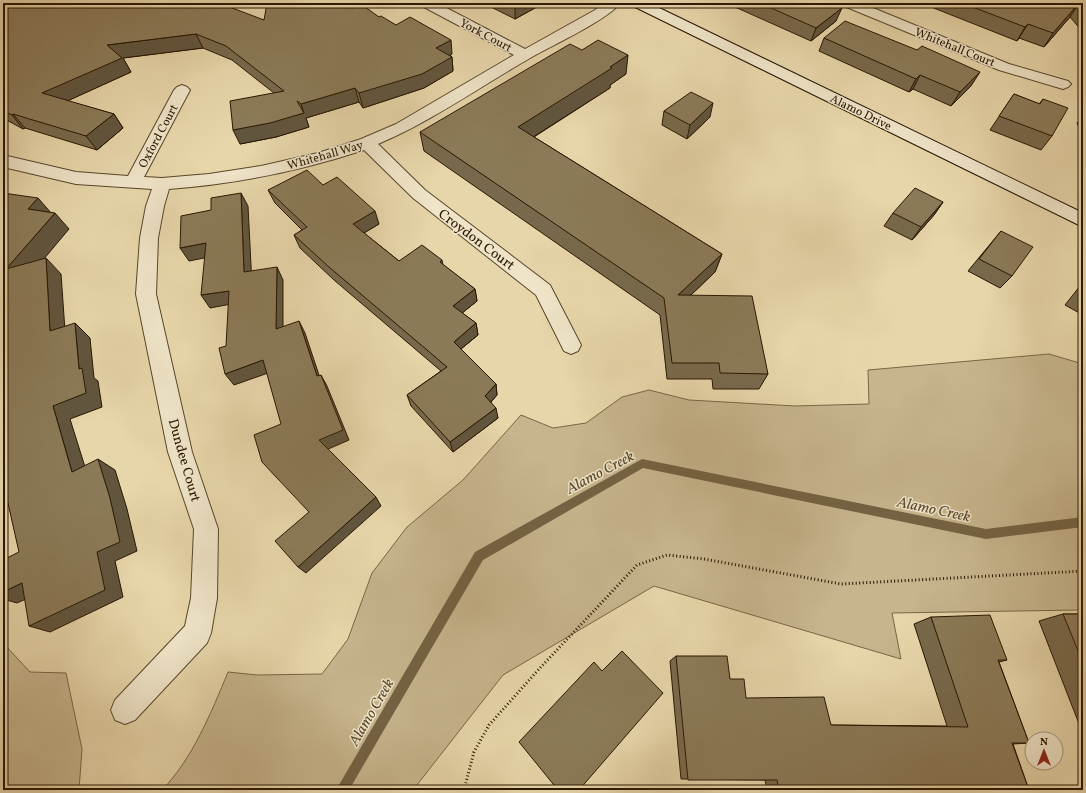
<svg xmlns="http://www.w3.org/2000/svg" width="1086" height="793" font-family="Vollkorn,serif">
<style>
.green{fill:#c7b58d;stroke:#786646}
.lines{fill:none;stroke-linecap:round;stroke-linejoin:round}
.stream{fill:#746243;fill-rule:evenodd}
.street-casing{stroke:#58462a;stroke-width:2}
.secondary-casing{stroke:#281600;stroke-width:2}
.path{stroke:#281600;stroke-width:3;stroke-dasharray:1 2.5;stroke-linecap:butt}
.street{fill:#efe4c8;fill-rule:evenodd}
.secondary{fill:#efe4c8;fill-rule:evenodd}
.wall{fill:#78694c;stroke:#281600}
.shaded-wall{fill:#61553e;stroke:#281600}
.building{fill:#8b7a58;stroke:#281600}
.labels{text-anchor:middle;stroke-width:3;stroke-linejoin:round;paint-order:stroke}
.far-street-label{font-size:12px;fill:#281600;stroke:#efe4c8}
.street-label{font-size:14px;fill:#281600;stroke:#efe4c8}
.water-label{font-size:15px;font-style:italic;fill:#5a492d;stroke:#efe4c8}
</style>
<rect width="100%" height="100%" fill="#e7d6aa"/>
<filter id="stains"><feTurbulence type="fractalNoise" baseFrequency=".005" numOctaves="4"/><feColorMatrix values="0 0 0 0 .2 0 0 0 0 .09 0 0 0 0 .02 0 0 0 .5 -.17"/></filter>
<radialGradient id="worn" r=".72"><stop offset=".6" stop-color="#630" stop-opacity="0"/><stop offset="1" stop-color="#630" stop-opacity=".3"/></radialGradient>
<path class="green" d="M1049 354 1083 364V608L1080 610 892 613 901 659 654 586 503 675 413 790H162C193 758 211 713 228 672L257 675 322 674 348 639 372 573 407 527 463 480 521 415 553 428 586 423 622 397 649 390 689 400 795 406 869 404 868 370Z
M3 635 4 644 30 672 66 673 82 749 79 790H3Z"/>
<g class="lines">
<path class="stream" d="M642 459 986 529 1083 517V527L986 539 643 468 483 560 349 790H336L475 552Z"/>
<defs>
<path id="street" d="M420 3H437L525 49 595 10 604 3H620C609 19 551 46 532 57 481 86 432 121 378 144L425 190 550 285 581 345 578 351 571 354 564 351 536 295 413 198 364 150C300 171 236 184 169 189L164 206 158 238 156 294 192 452 218 529 217 598 211 633 207 643 135 720 125 724 115 720 111 710 115 700 185 626 191 598 194 529 168 452 136 294 140 238 146 206 152 189 76 184 3 167V155L76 172 128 176 174 90 177 87 182 85 187 87 190 90 144 177 162 178 209 174 261 166 318 153 361 139 396 124 514 55 422 6Z
M842 3H861L1009 64 1068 81 1071 84 1068 87 1063 89 999 70 844 6Z"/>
<path id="secondary" d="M631 3H649L1083 213V227L633 6Z"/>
</defs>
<use href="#street" class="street-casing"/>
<use href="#secondary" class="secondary-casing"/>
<path class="path" d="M464 790 474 752 489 725 540 668 637 565 667 555 704 559 841 584 1083 571"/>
<use href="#street" class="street"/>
<use href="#secondary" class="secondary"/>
</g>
<path class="wall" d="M3 3 264 20 352 8 379 17 396 25 452 54 450 56 452 57 453 71 424 88 363 108 359 102 306 118 309 127 276 137 240 144 274 93 232 60 203 48 123 58 131 72 67 101 114 114 123 128 97 150 25 128 23 129 3 118Z
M483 3H544L515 19Z
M726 3H830L836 21 811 41Z
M921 3H1083V32L1070 17 1044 47 1019 38 1017 41Z
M824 38 971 86 951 106 913 89 909 92 819 51Z
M626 74 610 85V88L534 137 722 254 715 272 691 295 768 374 759 389H713L712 379H667L660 315 424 151 420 132Z
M1014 94 1039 104 1043 99 1052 136 1041 150 990 130Z
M664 111 710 117 687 139 662 125Z
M1083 116V136L1077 123Z
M323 185 379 224 364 233 399 261 442 260 443 265 475 289 477 301 462 313 476 323 478 335 461 349 496 384 497 395 491 402 498 418 453 452 411 406 407 395 441 371 334 280 300 248 294 235 302 230 275 203 268 190Z
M943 202 934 215 912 240 884 226 893 213Z
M1001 231 1012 276 1000 288 968 271Z
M1083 284V315L1065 305 1080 286Z
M1063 614H1083V734L1039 621Z
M931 617 1007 660 999 662 1029 743 1013 744 1029 790H767L765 780 681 779 670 661 676 656 730 679 746 698 831 725 947 726 914 624Z"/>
<path class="shaded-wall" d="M521 3H544L515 19V6Z
M1079 3 1070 17 1044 47 1053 33Z
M842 8 836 21 811 41 816 28Z
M1028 24 1019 38 1017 41 1025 27Z
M196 34 203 48 123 58 131 72 52 108 42 93 107 45Z
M451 40 452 54 438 62 436 48Z
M628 55 626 74 610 85V88L519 146 518 127 610 67Z
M452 57 453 71 424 88 363 108 359 93Z
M980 72 971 86 951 106 960 92Z
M920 75 913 89 909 92 916 79Z
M355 88 359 102 306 118 309 127 276 137 240 144 233 130 304 113 301 104Z
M713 103 710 117 687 139 690 125Z
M13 114 25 128 23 129 12 115Z
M114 114 123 128 97 150 86 136Z
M241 193 248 206 252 285 244 272Z
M38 198 52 214 28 209Z
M943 202 934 215 912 240 921 227Z
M375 211 379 224 357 237 353 224Z
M55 213 69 229 22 285 6 269Z
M206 243 214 256 189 261 180 248Z
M722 254 715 272 673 312 678 295Z
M46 258 61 274 66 345 50 331Z
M277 267 283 280V340L276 329Z
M475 289 477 301 456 318 453 306Z
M229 291 237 303 210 308 201 295Z
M299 321 305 333 323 387 317 376Z
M75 323 90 338 94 378 98 381 102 407 70 419 90 483 72 472 53 406 79 369Z
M476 323 478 335 456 353 454 342Z
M263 360 271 372 234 385 225 374Z
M321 375 327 386 349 440 326 450 319 440Z
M496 384 497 395 486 407 485 396Z
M496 408 498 418 453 452 450 442Z
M98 459 115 470 127 509 137 551 115 561 123 597 50 632 29 626 97 552Z
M376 497 381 506 306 573 298 567Z
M22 583 44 591 17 603 3 599V592Z"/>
<path class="building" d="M3 3H219L264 20 267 3H345L352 8 361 4 379 17 381 16 396 25 410 17 451 40 436 48 452 57 422 74 359 93 355 88 301 104 297 101 304 113 270 123 233 130 230 101 284 91 226 46 196 34 107 45 122 58 42 93 114 114 86 136 13 114 12 115 3 111Z
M508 3H521L515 6Z
M760 3H830L842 8 816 28Z
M962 3H1083V8L1079 3 1053 33 1028 24 1025 27Z
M845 21 917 50 922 46 980 72 960 92 920 75 916 79 824 38Z
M598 40 628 55 610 67 612 68 518 127 722 254 678 295 752 296 768 374 720 373 719 363H672L664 298 420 132 570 44 582 50Z
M691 92 713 103 690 125 664 111Z
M1014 94 1040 104 1043 99 1068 108 1052 136 999 116Z
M307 170 323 185 337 177 375 211 353 224 399 261 422 245 442 260 440 262 475 289 453 306 476 323 454 342 496 384 485 396 496 408 450 442 407 395 447 367 329 267 294 235 307 227 268 190Z
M915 188 943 202 921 227 893 213Z
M3 193 38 198 28 209 55 213 6 269 46 258 50 331 75 323 79 369 82 368 86 393 53 406 72 472 98 459 110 498 120 542 97 552 105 590 29 626 22 583 3 592V560L19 552 3 481Z
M241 193 244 272 277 267 276 329 299 321 317 376 321 375 343 430 319 440 376 497 298 567 275 541 309 512 262 462 254 435 281 424 263 360 225 374 219 348 226 346 229 291 201 295 206 243 180 248 181 216 211 210V198Z
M1001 231 1033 247 1012 276 979 259Z
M1083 287V295L1079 293Z
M1063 614H1083V663Z
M990 615 1007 660H998L1029 743H1012L1029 790H779L777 780H688L676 656H727L730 679H744L746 698 824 697 831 725 968 727 931 617Z
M622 651 663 693 579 790H558L519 742 594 662 602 671Z"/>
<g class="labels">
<g class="far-street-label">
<text transform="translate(486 35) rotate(28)" y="4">York Court</text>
<text transform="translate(955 47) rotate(22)" y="4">Whitehall Court</text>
<text transform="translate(861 112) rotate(26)" y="4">Alamo Drive</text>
<text transform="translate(158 136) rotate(-62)" y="4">Oxford Court</text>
<text transform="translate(325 155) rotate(-16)" y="4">Whitehall Way</text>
</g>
<g class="street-label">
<text transform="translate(477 239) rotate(37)" y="5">Croydon Court</text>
<text transform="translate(185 460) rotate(74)" y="5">Dundee Court</text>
</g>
<g class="water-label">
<text transform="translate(600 472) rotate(-28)" y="5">Alamo Creek</text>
<text transform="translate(934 509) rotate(12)" y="5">Alamo Creek</text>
<text transform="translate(371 712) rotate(-60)" y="5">Alamo Creek</text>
</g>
</g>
<rect width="1086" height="793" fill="none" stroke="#e7d6aa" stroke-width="16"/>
<rect x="4" y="4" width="1078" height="785" fill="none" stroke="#281600" stroke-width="2"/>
<rect x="8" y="8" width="1070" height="777" fill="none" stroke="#281600"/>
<g transform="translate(1044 751)"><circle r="19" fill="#efe4c8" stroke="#9f9278"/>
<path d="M0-3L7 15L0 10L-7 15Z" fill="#8f2418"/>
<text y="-6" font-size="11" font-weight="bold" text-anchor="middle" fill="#281600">N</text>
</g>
<rect width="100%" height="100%" filter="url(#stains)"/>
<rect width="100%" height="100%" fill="url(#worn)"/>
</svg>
